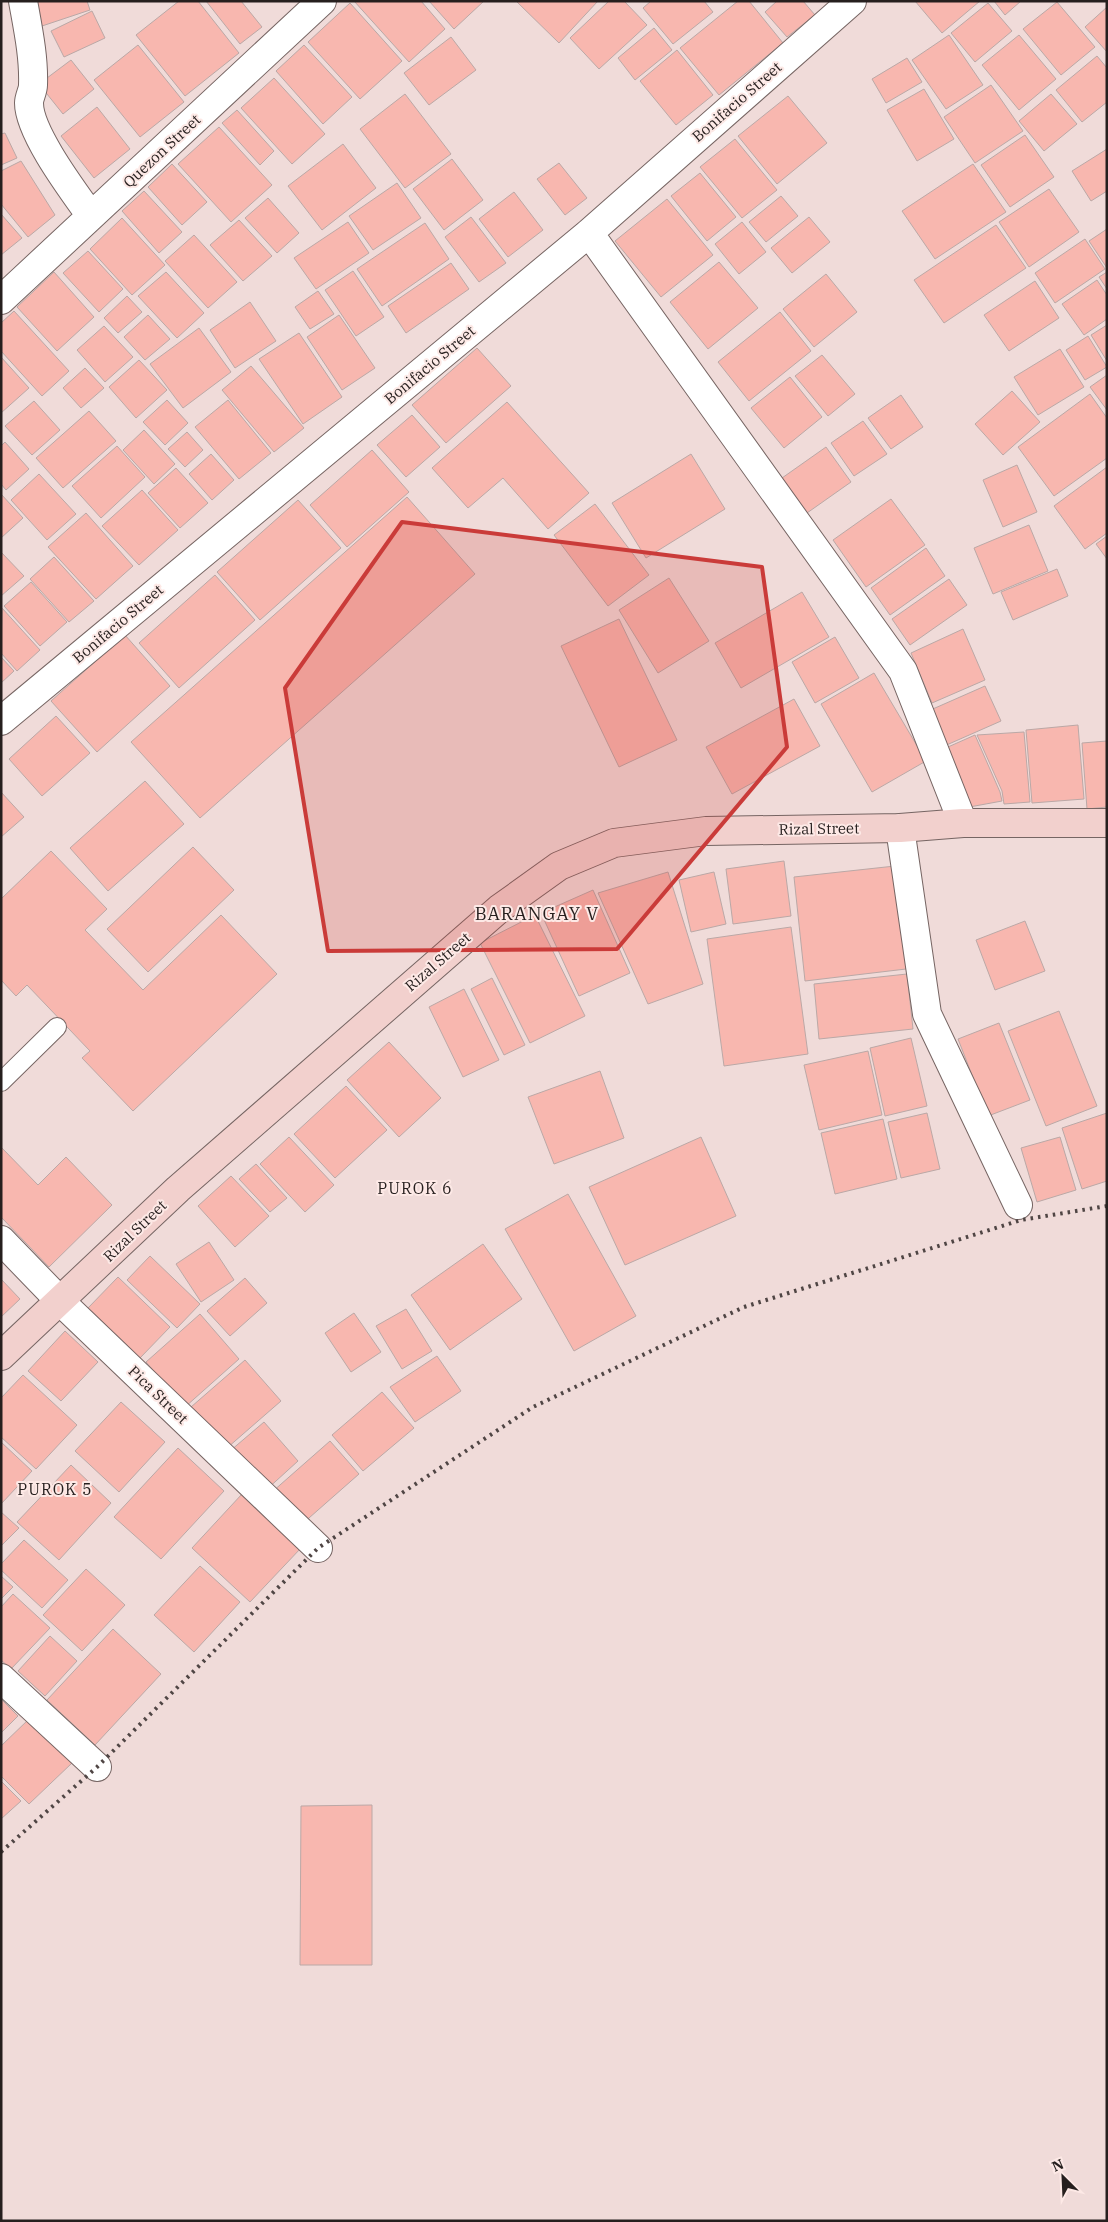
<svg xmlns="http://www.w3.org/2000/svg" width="1108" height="2222" font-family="'IBM Plex Serif',serif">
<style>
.building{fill:#f8b7af;stroke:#bba8a6}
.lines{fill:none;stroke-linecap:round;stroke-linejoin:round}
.lane-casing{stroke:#766563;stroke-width:20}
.street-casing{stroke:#766563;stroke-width:30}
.secondary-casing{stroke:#766563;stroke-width:30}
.lane{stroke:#fff;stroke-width:18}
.street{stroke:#fff;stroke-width:28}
.secondary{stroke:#f2d0cd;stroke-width:28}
.rail{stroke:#4f4544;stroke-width:4;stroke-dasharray:2.5 5;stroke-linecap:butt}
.marked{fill:#ca3b39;fill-opacity:0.2;stroke:#ca3b39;stroke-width:4;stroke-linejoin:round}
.labels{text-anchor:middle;stroke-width:4;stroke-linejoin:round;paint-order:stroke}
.street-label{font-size:15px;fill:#261f1e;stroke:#fde9e6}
.neighbourhood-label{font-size:16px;letter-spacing:1px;fill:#261f1e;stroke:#fde9e6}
.quarter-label{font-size:18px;letter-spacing:1px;fill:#261f1e;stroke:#fde9e6}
</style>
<rect width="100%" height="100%" fill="#f0dbd9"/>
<path class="building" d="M30 1H87L90 10 39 27Z
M179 1H198L239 53 185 96 136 35Z
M206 1H241L262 27 240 44Z
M354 1H421L445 29 409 62Z
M429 1H484L454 29Z
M516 1H598L559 43Z
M609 1H624L647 25 599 69 570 38Z
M651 1H704L713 12 673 44 643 8Z
M738 1H749L783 43 719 95 680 48Z
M777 1H803L815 15 787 37 765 12Z
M915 1H980L942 33Z
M994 1H1021L1005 15Z
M1057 2 1095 47 1061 75 1023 29Z
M350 3 402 61 360 99 308 42Z
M988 3 1012 31 975 62 951 33Z
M1107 7V52L1085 27Z
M92 11 105 38 64 57 51 31Z
M654 28 672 50 635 80 618 58Z
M949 35 983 85 946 109 912 60Z
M1019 35 1056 79 1019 110 982 65Z
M451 37 476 70 429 105 404 73Z
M138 45 184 102 140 137 94 80Z
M304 45 352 97 323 124 276 71Z
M677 50 713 95 676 125 640 81Z
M1097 56 1107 68V102L1082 122 1056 90Z
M907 58 922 82 886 103 872 79Z
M71 60 94 89 63 114 39 84Z
M274 78 325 134 292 164 241 108Z
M991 85 1023 131 975 163 944 117Z
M924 89 954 139 917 161 887 110Z
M405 94 451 154 405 188 360 129Z
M1051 94 1077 124 1044 151 1019 121Z
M788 96 827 143 777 184 738 136Z
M97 107 130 149 94 178 61 136Z
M237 110 274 151 260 165 222 123Z
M219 127 272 185 231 222 178 164Z
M5 133 17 158 1 165V134Z
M1025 135 1054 177 1010 207 981 165Z
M735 139 777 190 742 218 700 167Z
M343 144 376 188 322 230 288 186Z
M1107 149V191L1091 201 1072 171Z
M452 159 483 200 444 230 413 189Z
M21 161 55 215 28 237 1 204V171Z
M559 163 587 198 565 215 537 179Z
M172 164 207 202 182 225 148 187Z
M973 164 1006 212 935 259 902 211Z
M700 173 736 217 707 241 671 196Z
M397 183 421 218 373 250 349 216Z
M1049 189 1079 232 1029 267 999 222Z
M144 191 182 232 159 253 122 211Z
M514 192 543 230 508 257 479 219Z
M781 196 798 216 766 242 749 222Z
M268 198 299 233 277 253 245 218Z
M667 199 713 255 661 297 615 241Z
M1 214 22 238 1 255Z
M471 217 506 263 479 282 445 237Z
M809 217 830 242 792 273 771 248Z
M122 218 165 265 132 295 90 249Z
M239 220 272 256 243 281 210 245Z
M348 222 369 253 316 289 294 258Z
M742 222 766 252 739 274 715 244Z
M425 223 449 259 382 306 357 269Z
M996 225 1026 268 944 323 914 280Z
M1107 229V268L1089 241Z
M194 235 237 282 208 308 165 261Z
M1085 239 1105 269 1055 303 1035 273Z
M88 251 123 289 99 312 63 273Z
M719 262 758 308 708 349 670 302Z
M451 263 469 289 406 333 388 306Z
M353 271 384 317 356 336 325 290Z
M54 272 94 317 57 351 17 307Z
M166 272 204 313 177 338 138 296Z
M1107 272V289L1099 277Z
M826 274 857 312 814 347 783 309Z
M1097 280 1107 295V319L1084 335 1062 304Z
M1035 281 1059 318 1009 351 984 315Z
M318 291 334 314 310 329 295 307Z
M127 296 142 312 118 333 104 318Z
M250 302 276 341 235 368 210 330Z
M14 311 69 371 42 396 1 351V323Z
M780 312 811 351 749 401 718 362Z
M148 315 170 339 145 360 124 337Z
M339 315 375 368 342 390 307 337Z
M1107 325V361L1091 335Z
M104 326 133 357 105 382 77 350Z
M199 328 231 372 183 408 150 364Z
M299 333 342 397 303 424 259 359Z
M1088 336 1107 367 1085 380 1066 350Z
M477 348 511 386 446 443 412 405Z
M1060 349 1084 387 1038 415 1014 377Z
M822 355 855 394 828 416 795 376Z
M1 357 29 388 1 413Z
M139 360 167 390 136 418 109 387Z
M251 366 304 428 274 452 222 390Z
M85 368 104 388 81 408 63 388Z
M1107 375V410L1090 387Z
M790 377 822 417 784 448 751 408Z
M1012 391 1040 422 1003 455 975 424Z
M1090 394 1107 418V458L1054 496 1018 447Z
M901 395 923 427 891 449 868 418Z
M167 400 188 423 165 445 143 422Z
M228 400 271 453 239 479 195 427Z
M34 401 60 430 32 455 5 426Z
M507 402 589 493 548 529 503 478 468 508 432 468Z
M89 411 116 441 63 488 36 458Z
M412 415 440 447 406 477 377 445Z
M863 421 887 454 854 476 831 443Z
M144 430 175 464 154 484 123 450Z
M187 432 203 450 185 467 168 449Z
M5 442 29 469 6 490 1 484V446Z
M117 446 145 477 101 518 72 486Z
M826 447 851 482 807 513 782 478Z
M372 450 409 492 347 547 310 505Z
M211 454 234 480 212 500 189 474Z
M691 454 725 509 646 558 612 503Z
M1017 465 1037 512 1003 527 983 480Z
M1107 467V533L1085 549 1054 506Z
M176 468 208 503 180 528 148 493Z
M39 474 76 514 47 540 11 500Z
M142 490 178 530 139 565 102 526Z
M1 494 23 518 1 538Z
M407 497 475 574 200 818 131 742Z
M891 499 925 545 866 587 833 540Z
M298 500 341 548 260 620 217 572Z
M595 504 649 575 608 606 554 535Z
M86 513 133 566 96 599 48 547Z
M1029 525 1048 571 993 594 974 548Z
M1107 536V559L1096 544Z
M926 548 945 576 890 615 871 588Z
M1 552 24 576 1 596Z
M54 557 94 601 69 622 30 579Z
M1057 569 1068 596 1013 620 1001 592Z
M215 575 255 620 179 688 139 643Z
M669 578 709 641 658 673 619 610Z
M949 579 967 605 910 645 892 619Z
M31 582 67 622 40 646 4 606Z
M802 592 829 637 741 688 715 643Z
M2 608 40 650 17 671 1 653Z
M619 619 677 740 619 767 561 646Z
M963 629 985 680 932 703 911 653Z
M125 635 170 686 97 752 51 701Z
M835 637 859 678 815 703 792 662Z
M1 657 14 671 1 683Z
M874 673 926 761 872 792 821 704Z
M985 686 1001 721 942 747 926 712Z
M794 699 820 746 732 794 706 747Z
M56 716 90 753 42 796 9 759Z
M1078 725 1084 799 1032 803 1026 730Z
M1024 732 1030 802 1004 804 1002 791 977 735Z
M975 735 1000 792 1002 801 964 808 939 751Z
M1107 741V807L1087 809 1082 743Z
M145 781 184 824 108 891 70 848Z
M1 792 24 817 1 837Z
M193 847 234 890 148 972 107 929Z
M51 851 107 909 85 930 143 990 221 915 277 974 133 1111 82 1058 90 1051 27 985 16 996 1 980V899Z
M784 861 791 916 733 924 726 869Z
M895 866 906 969 805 981 794 877Z
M668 872 703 984 648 1004 598 893Z
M714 872 726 924 691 932 679 880Z
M593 890 630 973 579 996 541 913Z
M535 915 585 1016 530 1043 480 943Z
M1025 921 1045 971 995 990 976 940Z
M791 927 808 1054 724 1066 707 939Z
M907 974 913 1029 819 1039 814 984Z
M492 978 525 1045 504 1055 471 989Z
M464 989 499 1060 463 1077 429 1007Z
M1059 1011 1097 1106 1046 1126 1008 1031Z
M999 1023 1030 1100 988 1116 958 1039Z
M911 1038 927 1106 885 1116 870 1048Z
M389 1042 441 1098 399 1137 347 1080Z
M868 1051 882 1115 819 1130 804 1065Z
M600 1071 624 1138 554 1164 528 1097Z
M346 1086 387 1130 335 1178 294 1134Z
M927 1113 940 1169 901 1178 888 1122Z
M1107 1113V1181L1082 1189 1062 1128Z
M883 1119 897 1179 835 1194 821 1133Z
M289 1137 334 1185 305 1212 260 1164Z
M701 1137 736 1216 625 1265 589 1187Z
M1060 1137 1076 1190 1037 1202 1021 1148Z
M1 1147 38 1185 66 1157 112 1205 49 1267 1 1217Z
M256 1164 287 1198 270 1212 239 1179Z
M231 1176 269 1216 235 1247 198 1206Z
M568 1194 636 1316 574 1351 505 1229Z
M209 1242 234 1280 201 1302 176 1264Z
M483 1244 522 1299 450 1350 411 1295Z
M150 1256 200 1304 177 1328 127 1280Z
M118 1277 170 1327 140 1358 88 1308Z
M245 1278 267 1303 230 1336 207 1311Z
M1 1279 20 1299 1 1317Z
M406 1309 432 1351 402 1369 376 1326Z
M354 1313 381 1352 351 1372 325 1333Z
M200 1314 239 1359 185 1407 146 1362Z
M65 1331 98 1362 61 1401 28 1371Z
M437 1356 461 1391 415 1422 390 1387Z
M245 1360 281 1401 227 1448 191 1407Z
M23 1375 77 1425 36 1469 1 1437V1398Z
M382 1392 414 1428 363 1471 332 1435Z
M121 1402 165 1442 119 1492 75 1451Z
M264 1422 298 1461 265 1491 230 1451Z
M330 1441 359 1474 301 1525 272 1492Z
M1 1442 32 1471 1 1504Z
M178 1448 224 1491 161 1559 114 1517Z
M71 1465 111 1503 59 1560 17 1522Z
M242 1494 301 1548 250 1602 192 1548Z
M1 1512 19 1528 1 1546Z
M24 1540 68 1580 42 1608 1 1570V1564Z
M200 1566 240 1602 194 1652 154 1615Z
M86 1569 125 1605 82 1651 43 1615Z
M1 1576 13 1587 1 1599Z
M13 1594 50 1628 11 1669 1 1660V1607Z
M113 1629 161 1674 95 1745 47 1700Z
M50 1636 77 1661 45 1696 18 1671Z
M1 1699 18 1716 1 1733Z
M29 1719 72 1763 29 1804 1 1776V1746Z
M1 1781 21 1801 1 1819Z
M372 1805V1965H300L301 1806Z"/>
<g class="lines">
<defs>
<path id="lane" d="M1 1082 57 1027"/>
<path id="street" d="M23 1C28 29 34 57 33 85 33 91 29 97 29 103 29 133 74 192 91 216
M589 233 903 671 963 823
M1 300 322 1
M1 721 589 233 852 1
M900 828 927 1014 1018 1205
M1 1240 61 1302 318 1548
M1 1678 97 1767"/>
<path id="secondary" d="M1 1356 178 1189 499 909 559 866 614 843 706 831 900 828 963 823H1107"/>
</defs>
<use href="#lane" class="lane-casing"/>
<use href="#street" class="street-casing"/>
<use href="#secondary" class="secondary-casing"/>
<use href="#lane" class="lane"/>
<use href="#street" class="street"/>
<use href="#secondary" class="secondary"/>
<path class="rail" d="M1 1852 97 1767 318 1548 533 1407 744 1307 1021 1220 1107 1206"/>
</g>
<path class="marked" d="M402 522 762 567 787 747 617 949 328 951 285 688Z"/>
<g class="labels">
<g class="street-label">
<text transform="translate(737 102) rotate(-41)" y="5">Bonifacio Street</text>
<text transform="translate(162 151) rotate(-43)" y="5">Quezon Street</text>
<text transform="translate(430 365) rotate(-40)" y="5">Bonifacio Street</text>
<text transform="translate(118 624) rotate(-40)" y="5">Bonifacio Street</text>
<text transform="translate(819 829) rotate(-1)" y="5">Rizal Street</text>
<text transform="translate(438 962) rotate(-41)" y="5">Rizal Street</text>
<text transform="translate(135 1231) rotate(-44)" y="5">Rizal Street</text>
<text transform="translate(158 1395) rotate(44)" y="5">Pica Street</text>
</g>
<g class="neighbourhood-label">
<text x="415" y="1194">PUROK 6</text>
<text x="55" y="1495">PUROK 5</text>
</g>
<g class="quarter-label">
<text x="537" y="920">BARANGAY V</text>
</g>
</g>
<rect width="1108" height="2222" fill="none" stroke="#261f1e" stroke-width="5"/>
<g transform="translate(1063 2177) rotate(336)" stroke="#fde9e6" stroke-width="4" paint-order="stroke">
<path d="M0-4L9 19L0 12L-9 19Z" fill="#261f1e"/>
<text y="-8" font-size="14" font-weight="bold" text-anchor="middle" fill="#261f1e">N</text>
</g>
</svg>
